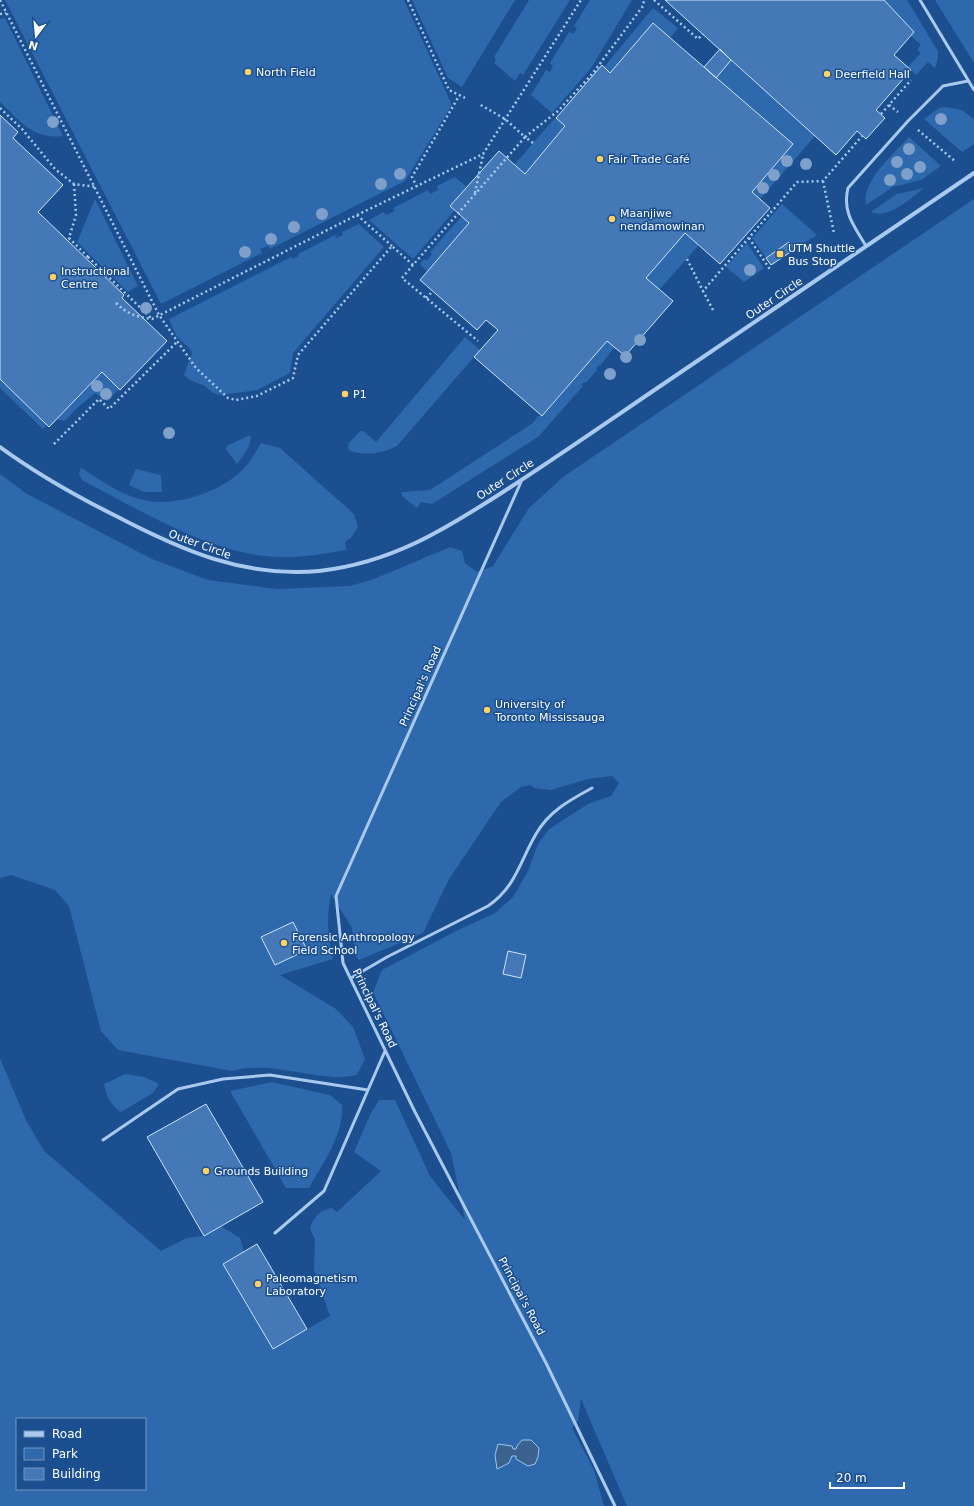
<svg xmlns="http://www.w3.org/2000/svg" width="974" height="1506" font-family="'DejaVu Sans',sans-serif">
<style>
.green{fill:#2e69ad;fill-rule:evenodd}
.water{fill:#3c6290;stroke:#9cc4f0}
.building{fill:#4478b7;stroke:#cfe3fa}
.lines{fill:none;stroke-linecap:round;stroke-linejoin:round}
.path{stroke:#a9c9ee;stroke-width:2.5;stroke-dasharray:2 3;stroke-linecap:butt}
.lane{stroke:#a9c9ee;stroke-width:3}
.street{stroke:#a9c9ee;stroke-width:4}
.tree{fill:#7ea0ca}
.poi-dot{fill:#ffd166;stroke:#1b4f8f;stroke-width:1.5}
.labels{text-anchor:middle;stroke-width:3;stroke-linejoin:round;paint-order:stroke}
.poi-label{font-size:11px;fill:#fff;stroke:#1b4f8f;text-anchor:start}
.street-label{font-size:11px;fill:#fff;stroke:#1b4f8f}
</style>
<rect width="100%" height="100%" fill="#1b4f8f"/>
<path class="green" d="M5 0H404L452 105 405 181 270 249 268 246 260 249 262 253 161 304Z
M412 0H515L462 87 448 78Z
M529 0H570L523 75 520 73 515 81 494 63 496 59 494 57Z
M590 0H632L591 68 552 113 531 95 546 70 550 72 553 66 550 63 569 32 573 34 577 28 574 26Z
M884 0H907L938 51V58L935 68 928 62 916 75 908 67 921 53 917 50 921 45 911 36 914 32Z
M935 0H974V63Z
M653 8 678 28 670 38 653 23 610 73 604 67Z
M5 18 63 136C33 140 20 121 0 102V19Z
M731 60 815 136 760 199 752 192 716 78Z
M946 107 962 110 974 119V144L962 152 924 119 939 108Z
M555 118 565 126 525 174 514 165Z
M909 137 941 166 921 180 893 187 866 205C861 181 894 154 909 137Z
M455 177 467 187 450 206 455 210 413 259 369 220 384 212 386 215 395 211 393 208 428 190 430 194 438 190 437 186Z
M924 188C910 198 889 220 871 212L897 194Z
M95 199 138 286 128 292 77 242Z
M974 199V1506H627L581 1399 578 1421 572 1428 594 1470 604 1506H0V1058L26 1120 44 1151 161 1251 187 1238 204 1236 221 1226 240 1238 244 1251 223 1264 273 1349 330 1316 314 1270 315 1239 310 1229C313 1217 320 1210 332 1208L337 1212 381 1171 354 1152 370 1115 379 1100H395L430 1176 465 1220 451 1153 373 992 382 970 456 931 495 913 513 897 528 871 538 844 549 829 588 804 611 796 619 783 612 776 588 779 551 790 534 788 531 785 521 787 501 802 449 879 423 933 359 960 355 954 352 928 331 894C326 919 328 935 333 959L280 975 336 1009 353 1027 365 1059 357 1075C349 1076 341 1078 333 1077 300 1075 265 1062 232 1071L118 1050 101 1031 69 906 55 890 11 875 0 878V474L27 494 152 559 208 580 277 589 350 586 374 579 450 547 462 551 465 563 477 572 493 566 529 508 563 477ZM17 1419H145V1489H17Z
M782 204 817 235 795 249 789 242 766 258 752 238Z
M462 216 469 223 427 271 420 264 424 259 427 260 432 254 430 252Z
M359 224 384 247 293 353 290 373 257 390 221 395 213 393 205 386 190 380 184 375 192 353 190 349 177 337 169 319 291 257 292 259 299 256 298 254 335 235 336 238 343 235 342 232Z
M685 233 699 245 659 290 646 278Z
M747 243 764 268 744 282 726 267Z
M465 337 480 350 397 446C380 454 368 456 350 451L348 448 349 443 360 431H363L376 442Z
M607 341 616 348 613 349 600 366 599 365 596 368 597 370 586 383 584 382 581 385 583 386 538 437 432 504 421 502 417 508 402 496V492L430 490 533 423 538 416H543Z
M102 372 119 389 107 401 95 393 75 410 65 421 57 419Z
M0 379 47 424 43 429 0 388Z
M250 435C253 445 243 456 237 464L226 449 227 446Z
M261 443 280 448 354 514 358 527 351 538 345 542 346 550C324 554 300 558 276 557 211 554 139 510 82 480L79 474 81 468C99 479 119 494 140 499 173 509 224 492 246 466 252 459 256 451 261 443Z
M136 469 161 475 162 492H144L129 485Z
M125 1074 144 1077 159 1084 153 1093 121 1112C111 1106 106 1095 104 1084Z
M272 1082 330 1095 342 1105C344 1134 323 1163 309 1188H286L230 1091Z"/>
<path class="water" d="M522 1440H531L539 1448 538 1457 535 1464 528 1466 516 1459V1456H512L509 1463 497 1469 495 1455 498 1444 512 1446 513 1449H516L517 1446Z"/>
<path class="building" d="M665 0H884L914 32 894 55 911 70 876 110 885 118 866 139 857 131 836 155Z
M653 23 793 144 752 192 770 208 720 264 685 233 646 278 673 301 625 356 607 341 542 416 474 357 498 330 486 320 477 330 420 280 469 223 450 206 499 151 525 174 565 126 556 118 602 65 610 73Z
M720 49 731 60 716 78 704 67Z
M0 115 18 132 13 138 63 185 38 212 124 295 122 298 167 341 120 390 102 372 49 427 0 379Z
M789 242 795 249 771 265 766 258Z
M293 922 307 950 275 965 261 937Z
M508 951 526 955 521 978 503 974Z
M206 1104 263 1202 204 1236 147 1137Z
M257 1244 307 1329 273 1349 223 1264Z"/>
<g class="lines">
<path class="path" d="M0 0 159 315 196 368 228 398 236 400 257 396 293 378 298 355 392 246 413 265 525 137 505 119 479 104
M408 0 449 90 465 98
M654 0 698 39 703 34
M0 14 6 13
M889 105 898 112
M0 108 22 129 55 169 74 184 96 187
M881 114 911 80
M918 130 956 162
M533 143 525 137 558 111 593 73 643 6 644 0
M823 181 834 233
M74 184 76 215 69 238 88 257 86 259
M417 187 412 177 459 96
M475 193 483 155
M357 215 392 246
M749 238 771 271
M88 257 152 319
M687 259 703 291
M413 265 402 278 478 341
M426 298 433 291
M116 303C127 314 137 317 152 319L357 215 483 154 581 0
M713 310 703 291 797 182 823 181 862 136
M54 444 99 399 109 409 177 342"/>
<path class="lane" d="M920 0 974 90
M866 246C854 226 842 212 848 188L908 121 943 86 968 81
M521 482 336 896 343 963 415 1112 546 1363 615 1506
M351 978 387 957 488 906C516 887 520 861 536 834 549 811 570 800 592 788
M103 1140 178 1089 223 1079 270 1075 368 1090
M275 1233 324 1191 385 1051"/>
<path class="street" d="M0 447C37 474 76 496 116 516 181 550 244 578 319 571 391 563 444 530 503 492 554 459 603 425 653 391 760 318 867 246 974 173"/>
</g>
<g class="tree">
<circle cx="941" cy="119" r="6"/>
<circle cx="53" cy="122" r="6"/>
<circle cx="909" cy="149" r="6"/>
<circle cx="787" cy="161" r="6"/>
<circle cx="897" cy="162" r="6"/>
<circle cx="806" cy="164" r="6"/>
<circle cx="920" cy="167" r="6"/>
<circle cx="400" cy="174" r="6"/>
<circle cx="907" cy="174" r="6"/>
<circle cx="774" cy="175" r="6"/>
<circle cx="890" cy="180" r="6"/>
<circle cx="381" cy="184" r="6"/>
<circle cx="763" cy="188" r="6"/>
<circle cx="322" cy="214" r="6"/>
<circle cx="294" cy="227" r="6"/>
<circle cx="271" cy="239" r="6"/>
<circle cx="245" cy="252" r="6"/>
<circle cx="750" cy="270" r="6"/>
<circle cx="146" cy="308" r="6"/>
<circle cx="640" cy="340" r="6"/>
<circle cx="626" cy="357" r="6"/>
<circle cx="610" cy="374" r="6"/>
<circle cx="97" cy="386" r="6"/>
<circle cx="106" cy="394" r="6"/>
<circle cx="169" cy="433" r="6"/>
</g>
<g class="poi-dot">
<circle cx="248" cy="72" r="4"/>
<circle cx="827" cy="74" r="4"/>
<circle cx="600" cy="159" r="4"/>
<circle cx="612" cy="219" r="4"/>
<rect x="776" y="250" width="8" height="8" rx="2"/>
<circle cx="53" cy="277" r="4"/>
<circle cx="345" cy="394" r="4"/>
<circle cx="487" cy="710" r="4"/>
<circle cx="284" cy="943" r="4"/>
<circle cx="206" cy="1171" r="4"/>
<circle cx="258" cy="1284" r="4"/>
</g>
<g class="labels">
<g class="poi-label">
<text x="256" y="76">North Field</text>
<text x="835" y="78">Deerfield Hall</text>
<text x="608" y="163">Fair Trade Café</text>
<text x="620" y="217">Maanjiwe<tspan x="620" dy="13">nendamowinan</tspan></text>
<text x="788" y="252">UTM Shuttle<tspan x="788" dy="13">Bus Stop</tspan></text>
<text x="61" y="275">Instructional<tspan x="61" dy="13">Centre</tspan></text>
<text x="353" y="398">P1</text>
<text x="495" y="708">University of<tspan x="495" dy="13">Toronto Mississauga</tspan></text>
<text x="292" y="941">Forensic Anthropology<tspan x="292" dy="13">Field School</tspan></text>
<text x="214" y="1175">Grounds Building</text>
<text x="266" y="1282">Paleomagnetism<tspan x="266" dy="13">Laboratory</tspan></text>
</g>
<g class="street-label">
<text transform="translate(774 298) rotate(-34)" y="4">Outer Circle</text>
<text transform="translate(505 479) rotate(-33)" y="4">Outer Circle</text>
<text transform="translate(200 544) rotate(20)" y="4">Outer Circle</text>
<text transform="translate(420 686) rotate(-66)" y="4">Principal's Road</text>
<text transform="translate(375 1008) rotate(64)" y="4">Principal's Road</text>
<text transform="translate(522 1296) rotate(62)" y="4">Principal's Road</text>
</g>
</g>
<rect x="16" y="1418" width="130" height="72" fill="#1b4f8f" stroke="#7695bc"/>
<rect x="24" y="1431" width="20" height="6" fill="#a9c9ee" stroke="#7695bc"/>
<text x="52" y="1438" font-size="12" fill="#ffffff">Road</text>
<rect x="24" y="1448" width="20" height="12" fill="#2e69ad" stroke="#7695bc"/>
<text x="52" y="1458" font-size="12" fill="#ffffff">Park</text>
<rect x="24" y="1468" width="20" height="12" fill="#4478b7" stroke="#7695bc"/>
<text x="52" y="1478" font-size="12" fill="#ffffff">Building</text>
<g transform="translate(36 36) rotate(196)" stroke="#1b4f8f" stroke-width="3" paint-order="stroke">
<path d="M0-3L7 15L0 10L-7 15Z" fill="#ffffff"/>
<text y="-6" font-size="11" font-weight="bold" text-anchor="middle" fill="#ffffff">N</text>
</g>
<path d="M830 1482v6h74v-6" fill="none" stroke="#ffffff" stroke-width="2"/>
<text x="836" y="1482" font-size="12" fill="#ffffff" stroke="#1b4f8f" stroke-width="3" paint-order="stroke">20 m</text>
</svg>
